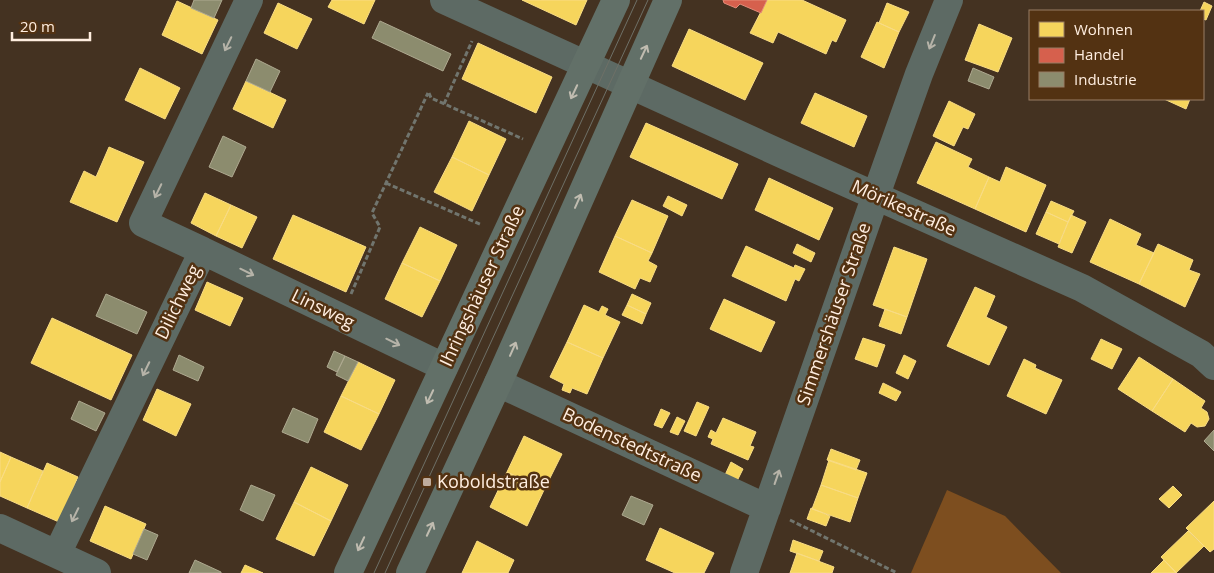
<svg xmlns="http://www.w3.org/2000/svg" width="1214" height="573" font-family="'Open Sans',sans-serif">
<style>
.green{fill:#7d4e1f}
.homes{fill:#f6d55c;stroke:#f9dc84}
.shops{fill:#d6604d;stroke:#e28b79}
.industry{fill:#8c8c6e;stroke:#aea990}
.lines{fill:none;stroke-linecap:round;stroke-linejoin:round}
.path{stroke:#71756e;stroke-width:3;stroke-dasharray:5 2.5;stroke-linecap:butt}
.minor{stroke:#5d6a64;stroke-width:28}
.major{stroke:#627068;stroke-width:28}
.tram{stroke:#6e7067;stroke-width:1}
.oneway{stroke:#b6b3a8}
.oneway2{stroke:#c0bcb0}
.poi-dot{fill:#beac9d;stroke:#533212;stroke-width:2}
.labels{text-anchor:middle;stroke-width:5;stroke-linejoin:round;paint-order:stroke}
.street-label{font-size:18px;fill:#ffeee0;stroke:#533212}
.poi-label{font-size:18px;fill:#ffeee0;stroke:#533212;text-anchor:start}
</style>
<rect width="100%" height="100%" fill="#443221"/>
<path class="green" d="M947 490 1005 516 1061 573H911Z"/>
<path class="homes" d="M332 0H375L364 24 328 7Z
M522 0H587L576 25Z
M767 0H802L846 20 836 42 832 40 826 54 778 32 773 43 750 33Z
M177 1 218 20 202 54 162 35Z
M1204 2 1212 6 1206 20 1203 19V11H1200Z
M278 3 312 19 297 49 264 33Z
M887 3 909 12 899 32 879 23Z
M877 22 899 32 884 68 861 57Z
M979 24 1012 38 998 72 965 60Z
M689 29 763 63 745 100 672 66Z
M478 43 552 77 536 113 462 79Z
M140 68 180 88 165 119 125 100Z
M246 81 286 100 273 128 233 109Z
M815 93 867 116 854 147 801 123Z
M1164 99H1190L1186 109Z
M949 101 975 114 968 129 963 127 954 146 933 136Z
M469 121 506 139 489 175 452 157Z
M646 123 738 164 722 199 630 157Z
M936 142 972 159 968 167 989 177 975 209 917 183Z
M109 147 144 162 117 222 70 202 84 171 96 177Z
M452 157 489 175 472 211 434 192Z
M1006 167 1046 185 1026 232 975 209 989 177 1000 182Z
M769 178 833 208 819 240 755 210Z
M205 193 231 205 216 236 191 223Z
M668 196 687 205 682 216 663 206Z
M632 200 668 216 652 253 615 236Z
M1051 201 1074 211 1068 222 1046 212Z
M231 205 257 217 242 248 216 236Z
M1046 212 1068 222 1059 244 1036 234Z
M293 215 366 247 346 292 273 259Z
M1071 215 1086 222 1072 253 1058 247Z
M1110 219 1141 234 1136 245 1154 253 1139 284 1090 262Z
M420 227 457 245 440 281 402 263Z
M615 236 652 253 648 261 657 266 650 282 640 278 635 289 599 272Z
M797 244 815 253 811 262 793 253Z
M1158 244 1193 260 1189 270 1200 274 1185 307 1139 284Z
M746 246 794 268 795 265 805 269 799 281 795 279 786 301 732 276Z
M894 247 927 259 907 317 873 305Z
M402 263 440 281 422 317 385 299Z
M207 282 243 298 230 326 195 310Z
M975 287 995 296 986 317 1007 327 989 365 947 346Z
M632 294 651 303 646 314 627 305Z
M724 299 775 322 761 352 710 329Z
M584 305 599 312 602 306 608 309 605 315 620 322 603 358 567 342Z
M627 305 646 314 642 324 622 315Z
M885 309 907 317 901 334 879 326Z
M52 318 132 355 111 400 31 363Z
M863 338 885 345 877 367 855 359Z
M1101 339 1122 349 1112 369 1091 359Z
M567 342 603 358 587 394 572 388 570 393 562 390 564 384 550 377Z
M904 355 916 361 908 379 896 373Z
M1139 357 1173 379 1152 411 1118 389Z
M1024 359 1036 365 1035 368 1062 380 1046 414 1007 396Z
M358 362 395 380 379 414 341 396Z
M1173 379 1205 401 1201 408 1207 412 1209 419 1205 426 1197 427 1191 423 1185 432 1152 411Z
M883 383 901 392 896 401 879 393Z
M157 389 191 404 176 436 143 420Z
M341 396 379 414 361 450 324 432Z
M697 402 709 407 696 436 684 431Z
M661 409 670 413 662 428 654 425Z
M677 417 685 421 678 435 670 432Z
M723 418 756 432 750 446 754 447 748 460 711 444 713 439 708 437 711 430 716 433Z
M524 436 562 454 544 490 507 472Z
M831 449 860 460 856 470 827 460Z
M0 452 11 457 0 482Z
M11 457 43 471 27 508 0 496V482Z
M829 460 867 473 858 498 821 485Z
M731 462 743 469 737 481 725 475Z
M47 463 78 477 59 522 27 508Z
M311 467 348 485 331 521 294 502Z
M507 472 544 490 527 526 490 507Z
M821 485 858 498 850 522 812 509Z
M1173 486 1182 495 1169 508 1159 499Z
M1214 501V549L1210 552 1186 528Z
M294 502 331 521 314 556 276 539Z
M105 506 146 524 131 559 90 541Z
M811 508 830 516 826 526 807 519Z
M660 528 714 553 704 573H675L646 560Z
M1188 531 1204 546 1176 573 1161 557Z
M793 540 823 551 819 561 790 551Z
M477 541 514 560 508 573H462Z
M797 553 834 567 832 573H790Z
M1164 560 1177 573H1151Z
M245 565 263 573H241Z"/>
<path class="shops" d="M723 0H767L761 13 740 4 736 8 724 3Z"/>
<path class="industry" d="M194 0H222L214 18 191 8Z
M380 21 451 54 443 71 372 38Z
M256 59 280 71 270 92 246 81Z
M973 68 994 77 989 89 968 81Z
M223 136 246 147 232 177 209 167Z
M106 294 147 312 137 334 96 316Z
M334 351 345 356 337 372 327 367Z
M179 355 204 367 198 381 173 370Z
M345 356 358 362 348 381 336 375Z
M79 401 105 413 96 431 71 419Z
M293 408 318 419 308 443 282 432Z
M1214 430V451L1204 441Z
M251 485 275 495 263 521 240 510Z
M631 496 653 505 644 525 622 515Z
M144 529 158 535 147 560 133 554Z
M195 560 221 572V573H189Z"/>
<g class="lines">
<path class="path" d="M429 93 431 98 523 139
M444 104 472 41
M386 183 482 225
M351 294 380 227 372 213 428 93
M790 520 897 573"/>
<path class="minor" d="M444 0 786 156 1082 288 1201 354 1214 366
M203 251 444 367
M498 383 767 508
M0 528 97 573
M57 554 203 251 143 223 249 0
M744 573 876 195 919 74 949 0"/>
<path class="major" d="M348 573 616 0
M410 573 498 383 668 0"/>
<path class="tram" d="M374 573 637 0
M385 573 648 0"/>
</g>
<defs><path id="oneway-shaft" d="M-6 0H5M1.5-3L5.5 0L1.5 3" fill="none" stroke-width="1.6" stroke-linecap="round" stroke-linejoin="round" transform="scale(1.25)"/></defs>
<g class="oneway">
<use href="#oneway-shaft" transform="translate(932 42) rotate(112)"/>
<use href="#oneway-shaft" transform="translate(228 44) rotate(116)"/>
<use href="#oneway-shaft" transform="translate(158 191) rotate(116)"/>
<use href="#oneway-shaft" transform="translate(247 272) rotate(26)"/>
<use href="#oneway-shaft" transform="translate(393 342) rotate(26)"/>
<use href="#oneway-shaft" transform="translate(146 369) rotate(116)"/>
<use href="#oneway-shaft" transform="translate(777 477) rotate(-71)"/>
<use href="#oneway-shaft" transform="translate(75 515) rotate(116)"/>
</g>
<g class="oneway2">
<use href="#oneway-shaft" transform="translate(644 52) rotate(-65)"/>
<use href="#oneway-shaft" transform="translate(574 92) rotate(115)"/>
<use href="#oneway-shaft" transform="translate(578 201) rotate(-66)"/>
<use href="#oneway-shaft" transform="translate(513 349) rotate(-66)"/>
<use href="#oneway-shaft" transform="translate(430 397) rotate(115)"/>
<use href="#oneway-shaft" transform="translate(430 529) rotate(-65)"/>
<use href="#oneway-shaft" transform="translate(361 544) rotate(115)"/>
</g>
<rect class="poi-dot" x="422" y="477" width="10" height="10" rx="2.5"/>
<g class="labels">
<g class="street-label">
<text transform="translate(904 208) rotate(24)" y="6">Mörikestraße</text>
<text transform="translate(482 286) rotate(-65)" y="6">Ihringshäuser Straße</text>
<text transform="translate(178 302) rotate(-64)" y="6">Dilichweg</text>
<text transform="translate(323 309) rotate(26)" y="6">Linsweg</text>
<text transform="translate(834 314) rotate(-71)" y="6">Simmershäuser Straße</text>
<text transform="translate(632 445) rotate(25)" y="6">Bodenstedtstraße</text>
</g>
<g class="poi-label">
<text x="437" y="488">Koboldstraße</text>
</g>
</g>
<rect x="1029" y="10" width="175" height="90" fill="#533212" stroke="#987d64"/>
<rect x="1039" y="22" width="25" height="15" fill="#f6d55c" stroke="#987d64"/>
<text x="1074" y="35" font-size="15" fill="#ffeee0">Wohnen</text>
<rect x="1039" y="48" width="25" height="15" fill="#d6604d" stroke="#987d64"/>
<text x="1074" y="60" font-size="15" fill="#ffeee0">Handel</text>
<rect x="1039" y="72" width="25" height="15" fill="#8c8c6e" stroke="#987d64"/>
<text x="1074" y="85" font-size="15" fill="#ffeee0">Industrie</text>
<path d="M12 32v8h78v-8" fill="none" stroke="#ffeee0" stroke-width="2.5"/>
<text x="20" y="32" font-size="15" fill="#ffeee0" stroke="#533212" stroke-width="4" paint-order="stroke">20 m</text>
</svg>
